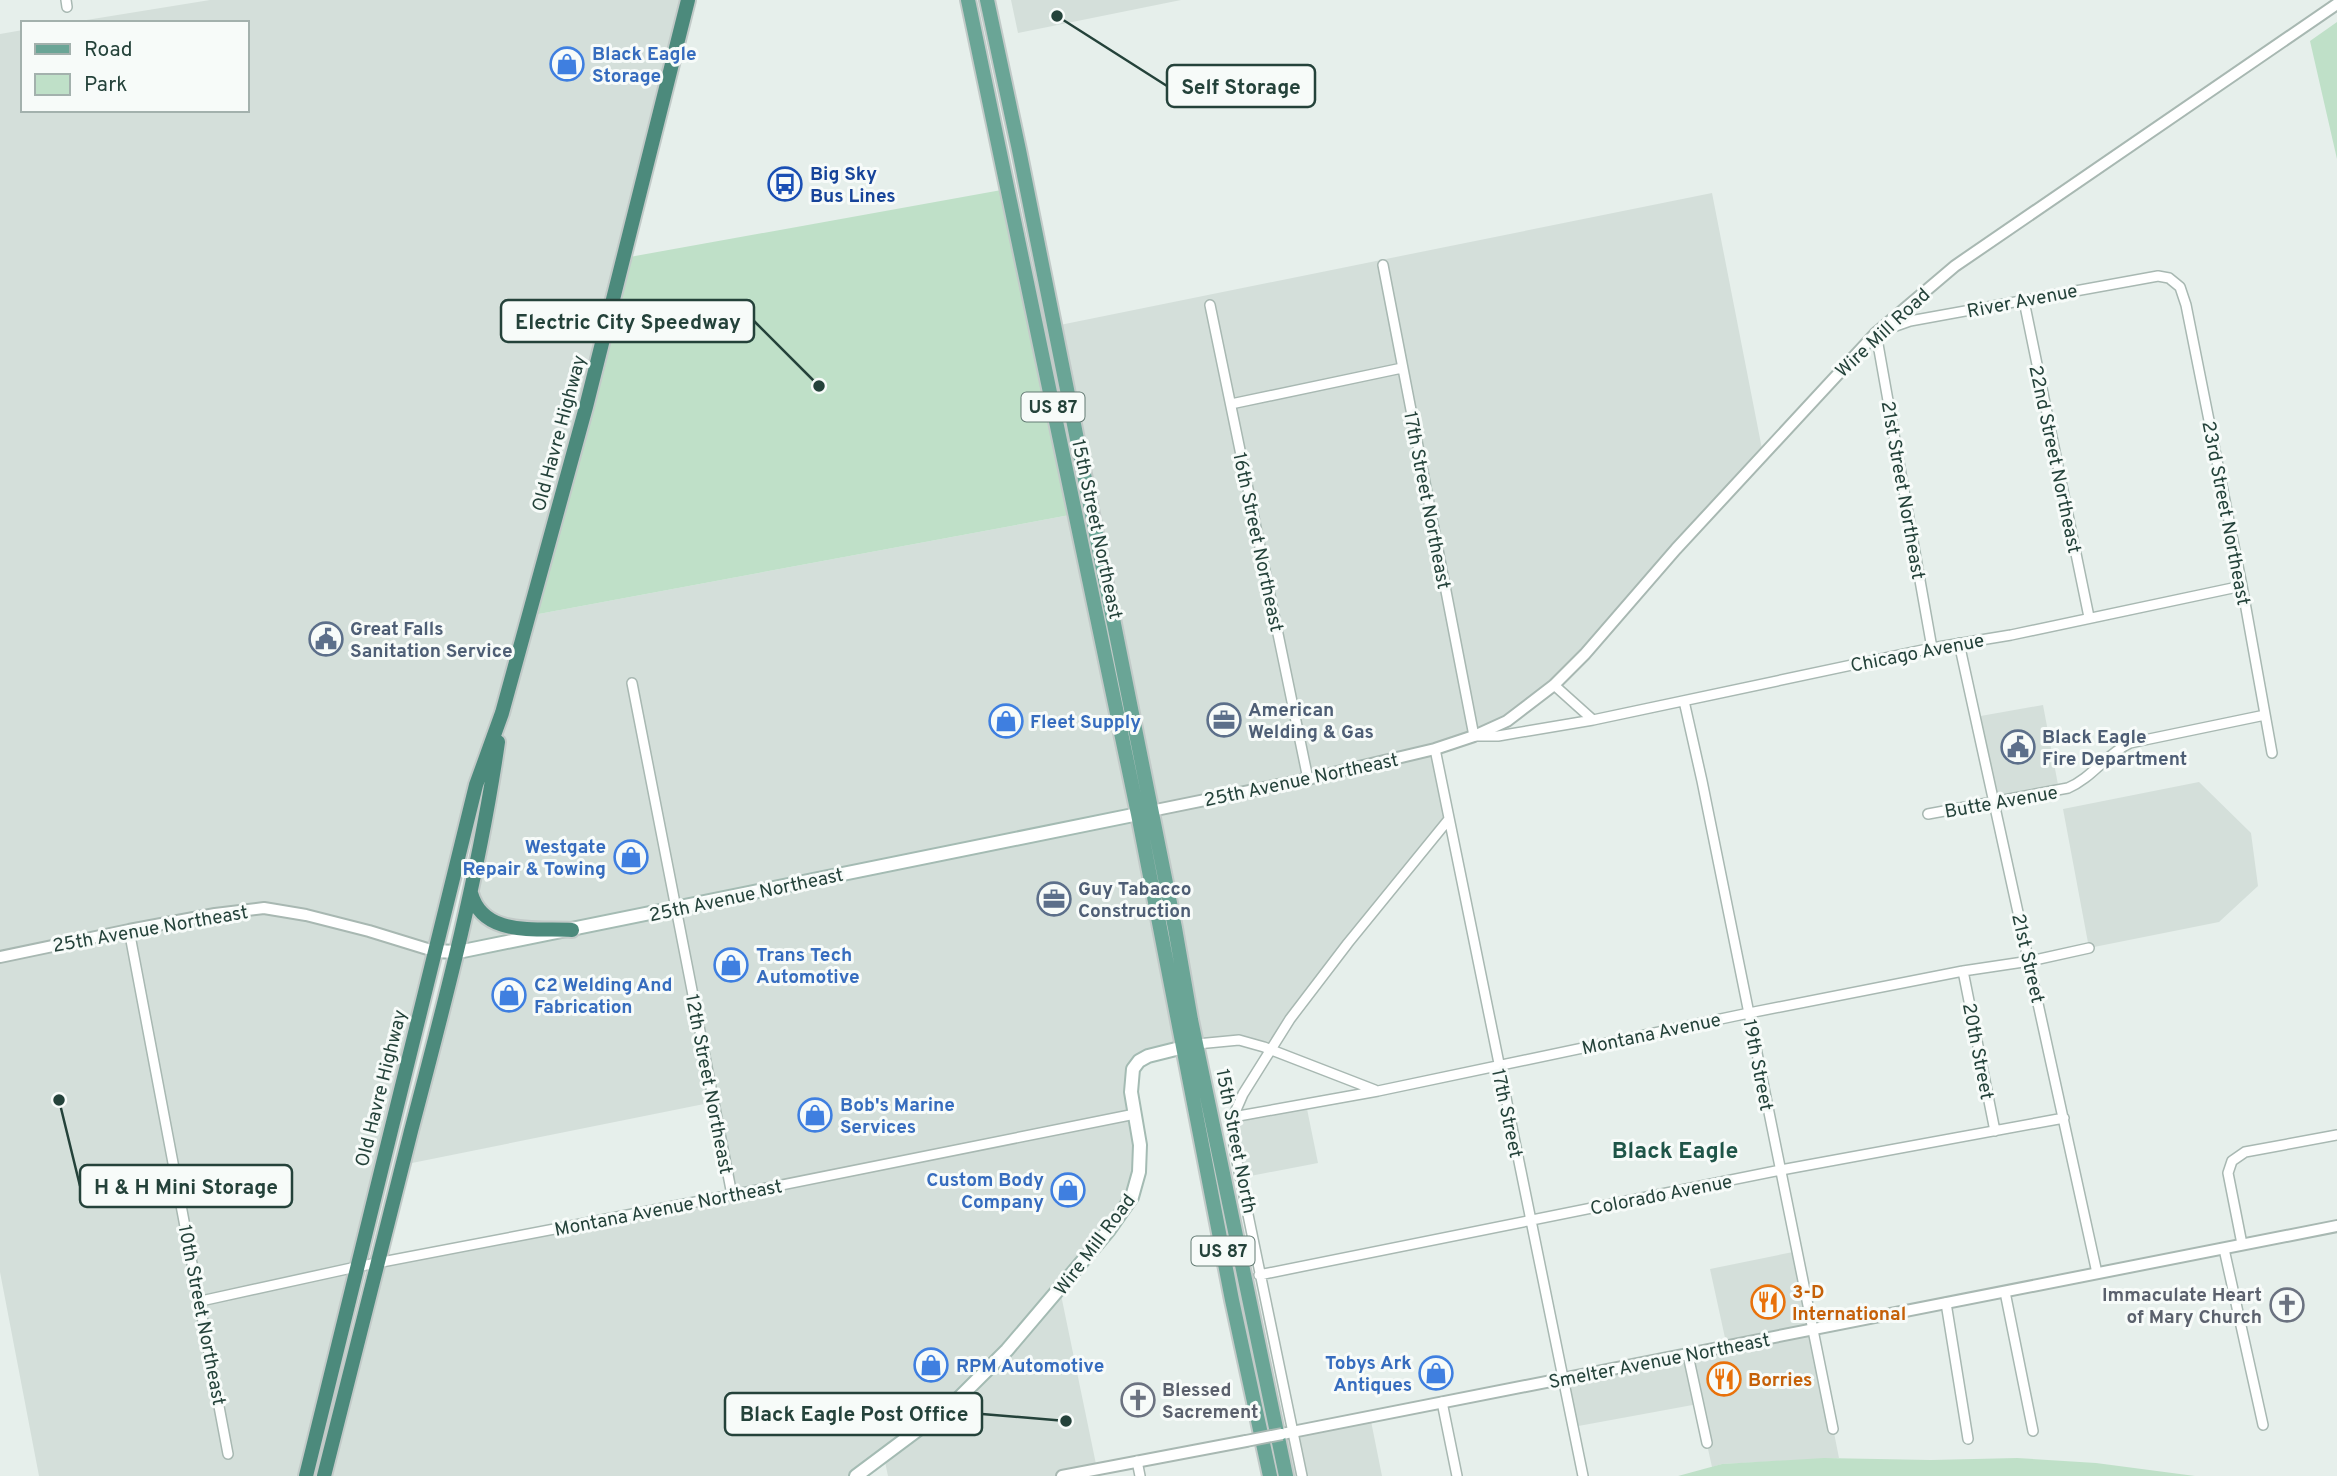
<svg xmlns="http://www.w3.org/2000/svg" width="2337" height="1476" font-family="Overpass,sans-serif">
<style>
.built{fill:#d4dfda}
.green{fill:#bfe0c8}
.lines{fill:none;stroke-linecap:round;stroke-linejoin:round}
.minor-casing{stroke:#a8b8b2;stroke-width:12}
.tertiary-casing{stroke:#a8b8b2;stroke-width:14}
.secondary-casing{stroke:#a4bbb3;stroke-width:16}
.primary-casing{stroke:#c2cac8;stroke-width:18}
.trunk-casing{stroke:#c2cac8;stroke-width:18}
.minor{stroke:#fff;stroke-width:9}
.tertiary{stroke:#fff;stroke-width:10}
.secondary{stroke:#fff;stroke-width:12}
.primary{stroke:#6aa596;stroke-width:14}
.trunk{stroke:#4c8a7c;stroke-width:14}
.tertiary-bridge-casing{stroke:#a8b8b2;stroke-width:14;stroke-linecap:butt}
.tertiary-bridge{stroke:#fff;stroke-width:10}
.labels{text-anchor:middle;stroke-width:6;stroke-linejoin:round;paint-order:stroke}
.shield{fill:#f7fbf9;stroke:#637a73;stroke-width:2}
.shield-label{font-size:18px;font-weight:bold;fill:#24423a}
.shop-label{font-size:19px;font-weight:bold;fill:#366cbe;stroke:#f7fbf9;text-anchor:start}
.transit-label{font-size:19px;font-weight:bold;fill:#164399;stroke:#f7fbf9;text-anchor:start}
.street-label{font-size:19px;fill:#24423a;stroke:#f7fbf9}
.service-label{font-size:19px;font-weight:bold;fill:#4e5e75;stroke:#f7fbf9;text-anchor:start}
.food-label{font-size:19px;font-weight:bold;fill:#c56008;stroke:#f7fbf9;text-anchor:start}
.worship-label{font-size:19px;font-weight:bold;fill:#5b616d;stroke:#f7fbf9;text-anchor:end}
.quarter-label{font-size:23px;font-weight:bold;fill:#1f5548;stroke:#f7fbf9}
.leader{fill:none;stroke:#24423a;stroke-width:2.5}
.callout-dot{fill:#24423a;stroke:#f7fbf9;stroke-width:2.5}
.callout{fill:#f7fbf9;stroke:#24423a;stroke-width:2.5}
.callout-label{font-size:21px;text-anchor:middle;font-weight:bold;fill:#24423a}
</style>
<rect width="100%" height="100%" fill="#e6efeb"/>
<path class="built" d="M210 0H686L528 616 1075 514 1183 1047 1133 1069 1140 1145 1132 1197 1060 1290 1097 1469 1062 1476H888L884 1457 856 1476H324L377 1264 732 1195 714 1102 402 1165 458 952 501 718 476 785 306 1476H39L0 1272V34L23 30V110H247V23H68Z
M1011 0H1181L1018 33Z
M1712 193 1763 454 1554 685 1523 710 1435 749 1449 819 1290 1019 1271 1049 1239 1040 1197 1044 1055 326Z
M2043 705 2059 790 1994 801 1975 717Z
M2199 782 2251 833 2258 886 2219 922 2089 948 2063 809Z
M1306 1104 1318 1163 1240 1178 1233 1117Z
M1798 1251 1839 1458 1722 1464 1712 1467 1698 1404 1573 1427 1564 1378 1727 1347 1710 1269Z
M1370 1416 1382 1476H1291L1282 1434Z"/>
<path class="green" d="M2337 22V159L2310 41Z
M1007 189 1075 514 528 616 624 258Z
M1824 1458 1931 1460 2017 1458 2096 1463 2195 1476H1678L1722 1464Z"/>
<g class="lines">
<defs>
<path id="minor" d="M66 0 67 7
M1383 265 1474 736H1498L1593 720 1932 648 2011 635 2242 586
M2024 301 2089 617
M1210 305 1308 779
M1231 404 1402 368
M1959 643 2097 1273
M1932 648 1876 333 1910 321 2158 276 2169 278 2180 287 2186 305 2242 586 2272 753
M632 683 732 1195
M1554 685 1593 720
M1684 701 1702 781 1833 1429
M1435 749 1583 1476
M1928 814 2068 788C2092 778 2106 754 2130 743L2265 715
M129 930 228 1454
M1963 971 1995 1131
M1197 1044 1239 1040 1264 1047 1375 1090
M1233 1117 1378 1091 1749 1013 1963 971 2030 961 2089 948
M2242 1244 2228 1173 2232 1161 2245 1152 2337 1135
M2224 1249 2263 1425
M1259 1275 1781 1170 2064 1118
M2005 1292 2033 1431
M201 1301 356 1267 732 1195 1135 1114
M1946 1303 1968 1439
M1688 1355 1707 1443
M1442 1402 1457 1476
M1137 1461 1140 1476
M1302 1476 1234 1147 1233 1117 1243 1094 1290 1019 1348 943 1449 819"/>
<path id="tertiary" d="M1151 811 1308 779 1435 749 1474 736 1507 721 1554 685 1585 654 1676 549 1876 333 1955 266 2337 4
M0 957 129 930 215 914 264 908 306 915 369 931 434 951
M1282 1434 2337 1226
M1062 1476 1246 1441"/>
<path id="secondary" d="M434 951 458 952 1148 812
M856 1476 955 1402 1007 1350 1109 1230 1132 1197 1139 1172 1140 1145 1131 1092 1133 1069 1139 1061 1148 1056 1192 1045"/>
<path id="primary" d="M968 0 1138 814 1232 1300 1270 1476
M987 0 1019 150 1175 928 1191 1020 1286 1476"/>
<path id="trunk" d="M471 893C483 937 535 928 572 930
M306 1476 476 785 502 713 586 407 688 0
M324 1476C352 1361 381 1246 411 1131 445 1002 479 874 498 742"/>
</defs>
<use href="#minor" class="minor-casing"/>
<use href="#tertiary" class="tertiary-casing"/>
<use href="#secondary" class="secondary-casing"/>
<use href="#primary" class="primary-casing"/>
<use href="#trunk" class="trunk-casing"/>
<use href="#minor" class="minor"/>
<use href="#tertiary" class="tertiary"/>
<use href="#secondary" class="secondary"/>
<use href="#primary" class="primary"/>
<use href="#trunk" class="trunk"/>
<defs>
<path id="tertiary-bridge" d="M1246 1441 1282 1434"/>
</defs>
<use href="#tertiary-bridge" class="tertiary-bridge-casing"/>
<use href="#tertiary-bridge" class="tertiary-bridge"/>
</g>
<defs>
<symbol id="shop-ring" viewBox="-11 -11 22 22"><circle r="9.5" fill="#f7fbf9" stroke="#3f7fe0" stroke-width="1.5"/><path d="M-5-2.5h2.3a2.7 3.5 0 0 1 5.4 0H5L5.5 6h-11ZM-1.5-2.5h3a1.5 2.3 0 0 0-3 0Z" fill="#3f7fe0"/></symbol>
<symbol id="bus-ring" viewBox="-11 -11 22 22"><circle r="9.5" fill="#f7fbf9" stroke="#1a4fb4" stroke-width="1.5"/><path d="M-5-6H5V4H4V6H2V4H-2V6H-4V4H-5ZM-3.5-4V0h7V-4ZM-3.5 1.2v1.5H-2V1.2ZM2 1.2v1.5H3.5V1.2Z" fill="#1a4fb4"/></symbol>
<symbol id="civic-ring" viewBox="-11 -11 22 22"><circle r="9.5" fill="#f7fbf9" stroke="#5c6f8a" stroke-width="1.5"/><path d="M-.6-6.5H3V-4.5H.6V-3L4-1V1h2V6H-6V1h2V-1L-.6-3ZM-1.2 2.5V6h2.4V2.5Z" fill="#5c6f8a"/></symbol>
<symbol id="office-ring" viewBox="-11 -11 22 22"><circle r="9.5" fill="#f7fbf9" stroke="#5c6f8a" stroke-width="1.5"/><path d="M-6-3h4V-5.5h4V-3h4V5H-6ZM-1-4.5V-3h2v-1.5ZM-6 0V1H6V0Z" fill="#5c6f8a"/></symbol>
<symbol id="restaurant-ring" viewBox="-11 -11 22 22"><circle r="9.5" fill="#f7fbf9" stroke="#e8710a" stroke-width="1.5"/><path d="M-5-6h1v4h1v-4h1v4h1v-4h1v5L-1.5 .5V6h-2V.5L-5-1ZM5-6V6H3V1.5H1.5Q1.5-4 5-6Z" fill="#e8710a"/></symbol>
<symbol id="church-ring" viewBox="-11 -11 22 22"><circle r="9.5" fill="#f7fbf9" stroke="#6b7280" stroke-width="1.5"/><path d="M-1.2-6h2.4v3.5h3.3v2.4h-3.3V6h-2.4V-.1h-3.3v-2.4h3.3Z" fill="#6b7280"/></symbol>
</defs>
<g fill-rule="evenodd">
<use href="#shop-ring" x="548" y="45" width="38" height="38"/>
<use href="#bus-ring" x="766" y="165" width="38" height="38"/>
<use href="#civic-ring" x="307" y="620" width="38" height="38"/>
<use href="#office-ring" x="1205" y="701" width="38" height="38"/>
<use href="#shop-ring" x="987" y="702" width="38" height="38"/>
<use href="#civic-ring" x="1999" y="728" width="38" height="38"/>
<use href="#shop-ring" x="612" y="838" width="38" height="38"/>
<use href="#office-ring" x="1035" y="880" width="38" height="38"/>
<use href="#shop-ring" x="712" y="946" width="38" height="38"/>
<use href="#shop-ring" x="490" y="976" width="38" height="38"/>
<use href="#shop-ring" x="796" y="1096" width="38" height="38"/>
<use href="#shop-ring" x="1049" y="1171" width="38" height="38"/>
<use href="#restaurant-ring" x="1749" y="1283" width="38" height="38"/>
<use href="#church-ring" x="2268" y="1286" width="38" height="38"/>
<use href="#shop-ring" x="912" y="1346" width="38" height="38"/>
<use href="#shop-ring" x="1417" y="1354" width="38" height="38"/>
<use href="#restaurant-ring" x="1705" y="1360" width="38" height="38"/>
<use href="#church-ring" x="1119" y="1381" width="38" height="38"/>
</g>
<g class="labels">
<g class="shield">
<rect x="1021.5" y="392.5" width="63" height="29" rx="5"/>
<rect x="1191.5" y="1236.5" width="63" height="29" rx="5"/>
</g>
<g class="shield-label">
<text x="1053" y="413">US 87</text>
<text x="1223" y="1257">US 87</text>
</g>
<g class="shop-label">
<text x="592" y="60">Black Eagle<tspan x="592" dy="22">Storage</tspan></text>
<text x="1030" y="728">Fleet Supply</text>
<text x="606" y="853" text-anchor="end">Westgate<tspan x="606" dy="22">Repair &amp; Towing</tspan></text>
<text x="756" y="961">Trans Tech<tspan x="756" dy="22">Automotive</tspan></text>
<text x="534" y="991">C2 Welding And<tspan x="534" dy="22">Fabrication</tspan></text>
<text x="840" y="1111">Bob's Marine<tspan x="840" dy="22">Services</tspan></text>
<text x="1044" y="1186" text-anchor="end">Custom Body<tspan x="1044" dy="22">Company</tspan></text>
<text x="1412" y="1369" text-anchor="end">Tobys Ark<tspan x="1412" dy="22">Antiques</tspan></text>
<text x="956" y="1372">RPM Automotive</text>
</g>
<g class="transit-label">
<text x="810" y="180">Big Sky<tspan x="810" dy="22">Bus Lines</tspan></text>
</g>
<g class="street-label">
<text transform="translate(2022 300) rotate(-11)" y="7">River Avenue</text>
<text transform="translate(1882 332) rotate(-43)" y="7">Wire Mill Road</text>
<text transform="translate(558 433) rotate(-75)" y="7">Old Havre Highway</text>
<text transform="translate(2056 459) rotate(78)" y="7">22nd Street Northeast</text>
<text transform="translate(1904 490) rotate(80)" y="7">21st Street Northeast</text>
<text transform="translate(1428 500) rotate(79)" y="7">17th Street Northeast</text>
<text transform="translate(2227 513) rotate(79)" y="7">23rd Street Northeast</text>
<text transform="translate(1098 529) rotate(78)" y="7">15th Street Northeast</text>
<text transform="translate(1259 542) rotate(78)" y="7">16th Street Northeast</text>
<text transform="translate(1917 652) rotate(-11)" y="7">Chicago Avenue</text>
<text transform="translate(1301 779) rotate(-12)" y="7">25th Avenue Northeast</text>
<text transform="translate(2001 801) rotate(-10)" y="7">Butte Avenue</text>
<text transform="translate(746 894) rotate(-12)" y="7">25th Avenue Northeast</text>
<text transform="translate(150 928) rotate(-10)" y="7">25th Avenue Northeast</text>
<text transform="translate(2029 958) rotate(77)" y="7">21st Street</text>
<text transform="translate(1651 1033) rotate(-12)" y="7">Montana Avenue</text>
<text transform="translate(1979 1051) rotate(79)" y="7">20th Street</text>
<text transform="translate(1759 1065) rotate(79)" y="7">19th Street</text>
<text transform="translate(710 1084) rotate(79)" y="7">12th Street Northeast</text>
<text transform="translate(380 1088) rotate(-76)" y="7">Old Havre Highway</text>
<text transform="translate(1508 1113) rotate(78)" y="7">17th Street</text>
<text transform="translate(1237 1141) rotate(79)" y="7">15th Street North</text>
<text transform="translate(1661 1194) rotate(-11)" y="7">Colorado Avenue</text>
<text transform="translate(668 1207) rotate(-11)" y="7">Montana Avenue Northeast</text>
<text transform="translate(1094 1244) rotate(-53)" y="7">Wire Mill Road</text>
<text transform="translate(203 1315) rotate(79)" y="7">10th Street Northeast</text>
<text transform="translate(1659 1360) rotate(-11)" y="7">Smelter Avenue Northeast</text>
</g>
<g class="service-label">
<text x="350" y="635">Great Falls<tspan x="350" dy="22">Sanitation Service</tspan></text>
<text x="1248" y="716">American<tspan x="1248" dy="22">Welding &amp; Gas</tspan></text>
<text x="2042" y="743">Black Eagle<tspan x="2042" dy="22">Fire Department</tspan></text>
<text x="1078" y="895">Guy Tabacco<tspan x="1078" dy="22">Construction</tspan></text>
</g>
<g class="food-label">
<text x="1792" y="1298">3-D<tspan x="1792" dy="22">International</tspan></text>
<text x="1748" y="1386">Borries</text>
</g>
<g class="worship-label">
<text x="2262" y="1301">Immaculate Heart<tspan x="2262" dy="22">of Mary Church</tspan></text>
<text x="1162" y="1396" text-anchor="start">Blessed<tspan x="1162" dy="22">Sacrement</tspan></text>
</g>
<g class="quarter-label">
<text x="1675" y="1158">Black Eagle</text>
</g>
</g>
<path class="leader" d="M1057 16L1167 86M819 386L754 321M59 1100L80 1186M1066 1421L982 1414"/>
<g class="callout-dot">
<circle cx="1057" cy="16" r="7"/>
<circle cx="819" cy="386" r="7"/>
<circle cx="59" cy="1100" r="7"/>
<circle cx="1066" cy="1421" r="7"/>
</g>
<g class="callout">
<rect x="1167" y="65" width="148" height="42" rx="7"/>
<rect x="501" y="300" width="253" height="42" rx="7"/>
<rect x="80" y="1165" width="212" height="42" rx="7"/>
<rect x="725" y="1393" width="257" height="42" rx="7"/>
</g>
<g class="callout-label">
<text x="1241" y="94">Self Storage</text>
<text x="628" y="329">Electric City Speedway</text>
<text x="186" y="1194">H &amp; H Mini Storage</text>
<text x="854" y="1421">Black Eagle Post Office</text>
</g>
<rect x="21" y="21" width="228" height="91" fill="#f7fbf9" stroke="#a3b1ad" stroke-width="2"/>
<rect x="35" y="44" width="35" height="10" fill="#6aa596" stroke="#a3b1ad" stroke-width="2"/>
<text x="84" y="56" font-size="21" fill="#24423a">Road</text>
<rect x="35" y="74" width="35" height="21" fill="#bfe0c8" stroke="#a3b1ad" stroke-width="2"/>
<text x="84" y="91" font-size="21" fill="#24423a">Park</text>
</svg>
